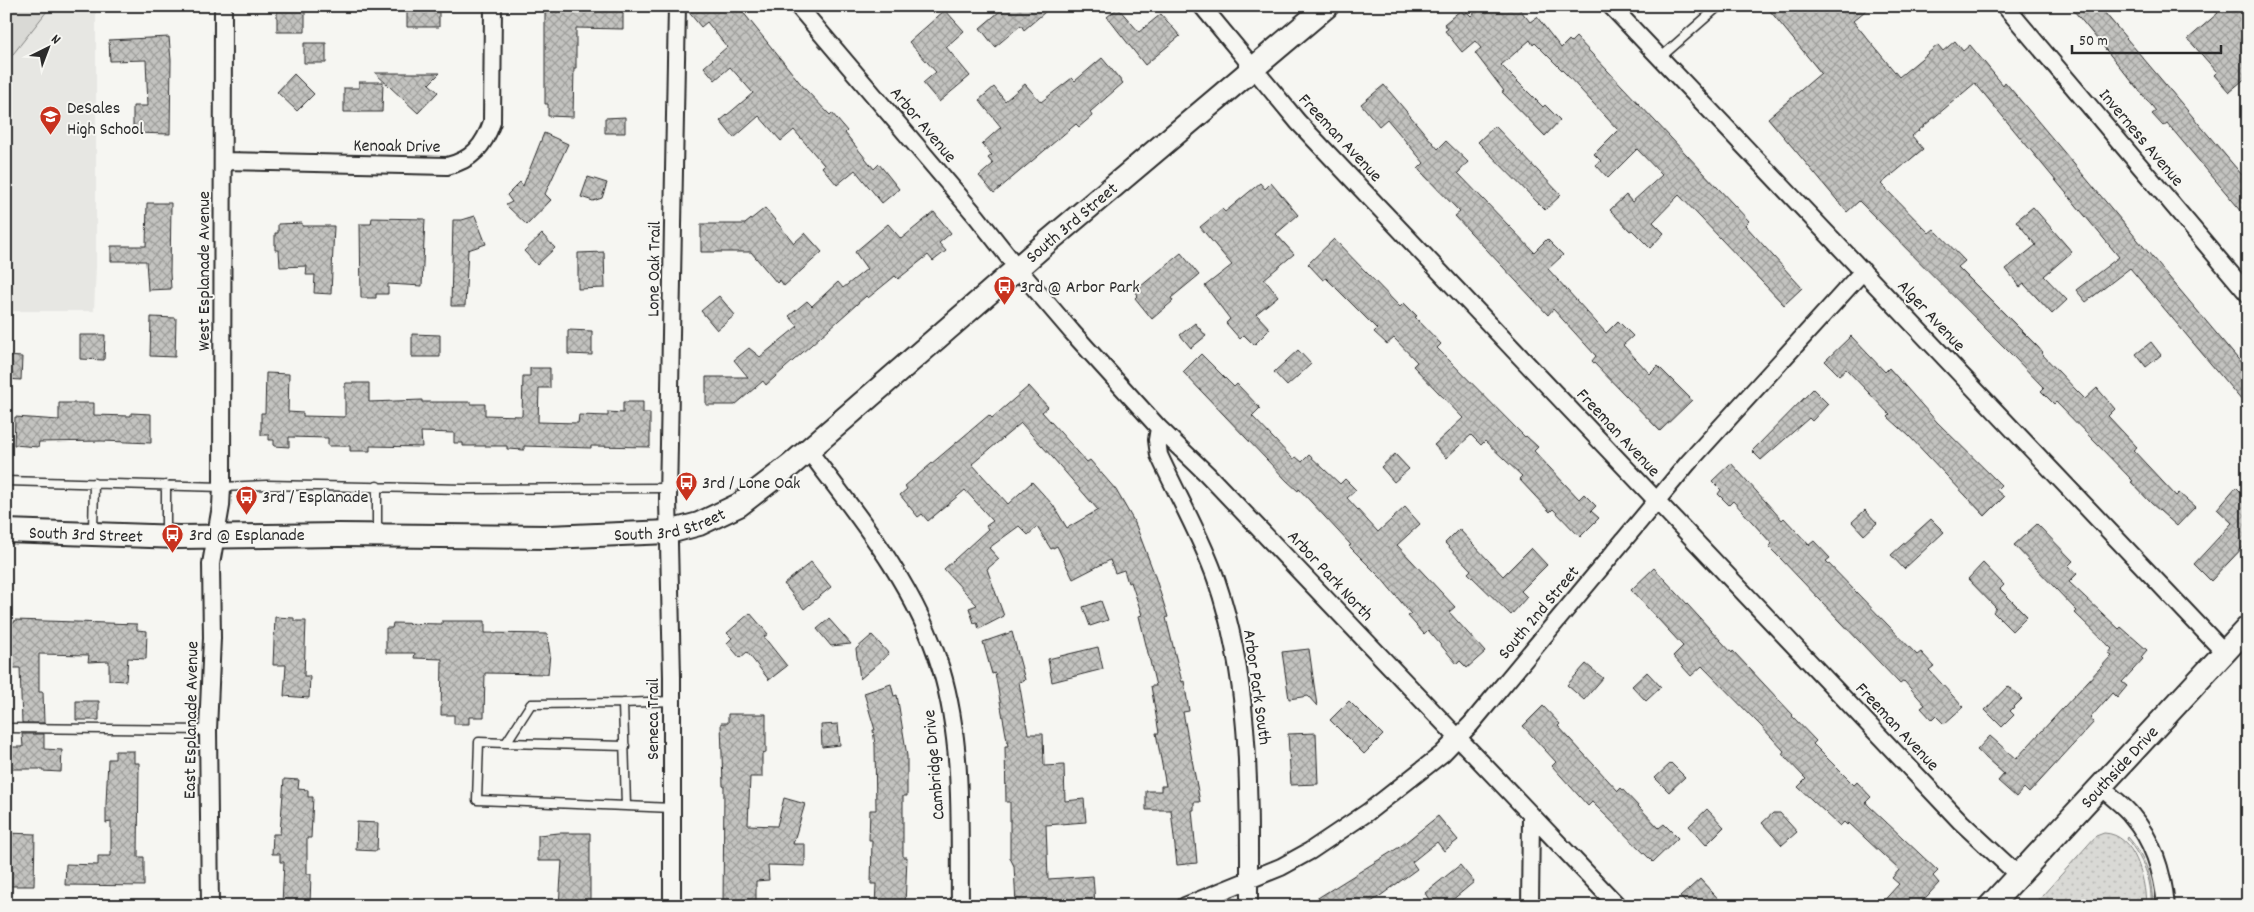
<svg xmlns="http://www.w3.org/2000/svg" width="2254" height="912" font-family="Dekko,sans-serif">
<style>
.built{fill:#e7e7e3}
.grass{fill:url(#grass-dots);stroke:#828280}
.garden{fill:#d9d9d5;stroke:#828280}
.building{fill:url(#building-cross-hatch);stroke:#2b2b2b;fill-rule:evenodd}
.lines{fill:none;stroke-linecap:round;stroke-linejoin:round}
.lane-casing{stroke:#2b2b2b;stroke-width:11}
.street-casing{stroke:#2b2b2b;stroke-width:20}
.secondary-casing{stroke:#2b2b2b;stroke-width:26}
.lane{stroke:#f6f6f2;stroke-width:8}
.street{stroke:#f6f6f2;stroke-width:16}
.secondary{stroke:#f6f6f2;stroke-width:22}
.labels{text-anchor:middle;stroke-width:4;stroke-linejoin:round;paint-order:stroke}
.poi-label{font-size:18px;fill:#2b2b2b;stroke:#f6f6f2;text-anchor:start}
.street-label{font-size:18px;fill:#2b2b2b;stroke:#f6f6f2}
</style>
<defs>
<pattern id="grass-dots" width="8" height="8" patternUnits="userSpaceOnUse" patternTransform="scale(1.25)"><rect width="8" height="8" fill="#d9d9d5"/><path d="M2 2h.1M6 6h.1" fill="none" stroke="#babab7" stroke-width="1.8" stroke-linecap="round"/></pattern>
<pattern id="building-cross-hatch" width="8" height="8" patternUnits="userSpaceOnUse" patternTransform="scale(1.25)"><rect width="8" height="8" fill="#c3c3c0"/><path d="M0 0l8 8M0 8l8-8" fill="none" stroke="#9f9f9c"/></pattern>
</defs>
<rect width="100%" height="100%" fill="#f6f6f2"/>
<filter id="ink" filterUnits="userSpaceOnUse"><feTurbulence type="fractalNoise" baseFrequency=".02" numOctaves="2"/><feDisplacementMap in="SourceGraphic" scale="10" xChannelSelector="R" yChannelSelector="G"/><feConvolveMatrix kernelMatrix="1 2 1 2 8 2 1 2 1" color-interpolation-filters="sRGB"/></filter>
<g filter="url(#ink)">
<path class="built" d="M6 6H96V266L94 311H6Z"/>
<path class="grass" d="M2104 833C2136 834 2145 880 2146 904H2151C2152 879 2143 859 2127 839L2128 837C2147 859 2152 878 2153 906H2033L2096 836Z"/>
<path class="garden" d="M6 6H51L6 63Z"/>
<path class="building" d="M277 6H305V32H277Z
M407 6H439V27H407Z
M545 6 623 9V29L576 28V68H574L573 117 548 116V104H545Z
M687 6H738L805 89 830 115 832 113 847 131 845 133 874 169 879 164 899 189 882 203 855 170 837 185 822 167 824 165 794 130 781 141 759 116 734 138 720 121 753 93 730 67 715 80 704 67 727 47 707 22 701 27 687 10Z
M1006 6H1052L1024 30 1021 25 995 47 980 28Z
M1482 6H1517L1530 22 1537 17 1561 48 1569 40 1571 42 1576 37 1749 221 1745 225 1802 288 1784 305 1679 195 1653 222 1664 233 1650 248 1632 230 1630 231 1610 210 1626 195 1632 202 1662 175 1637 149 1608 178 1596 165 1601 161 1594 154 1618 130 1567 75 1535 43 1533 45 1530 40 1501 65 1543 107 1545 105 1560 120 1545 136 1502 92 1504 91 1475 53 1481 48 1475 41 1462 52 1445 31 1448 29 1444 24 1461 10 1464 14 1467 12 1471 16Z
M1766 6H1871L1853 21 1899 77 1938 45 1943 51 1955 41 1963 51 1970 45 2003 85 2005 82 2248 371V408L2130 268 2086 302 2076 290 2119 257 1975 83 1912 136 1923 149 1881 184 1929 233 1934 229 1965 261 1958 267 2038 347 2042 352 2041 353 2076 390 2085 399 2097 388 2115 409 2108 416 2137 447 2133 450 2176 496 2179 493 2195 507 2177 526 2151 503 2131 482 2133 481 2056 402 2054 404 2041 391 2044 388 2011 354 1859 201 1847 212 1768 118 1821 73Z
M2070 6H2099L2248 182V219L2167 123 2163 126 2152 114 2156 111Z
M2212 6H2248V76L2229 92 2214 75 2217 72 2188 39 2218 13Z
M1118 8 1139 32 1161 14 1180 36 1145 65 1107 17Z
M945 10 964 31 946 47 970 76 939 102 923 83 936 72 909 42Z
M169 37 171 60 170 134 133 133V106H148L146 60 110 61 109 40Z
M304 43H326V63H304Z
M1102 58 1123 83 1090 112 1092 116 1079 127 1076 124 994 193 979 176 993 164 988 158 992 155 982 144 1001 127 979 100 994 87 1005 101 1025 84 1041 102 1072 78 1075 81Z
M375 73H440L429 84 438 92 418 113Z
M294 74 314 94 297 111 277 92Z
M359 82H383L382 112H344V88H359Z
M1384 85 1438 149 1446 141 1468 162 1458 173 1534 252 1547 239 1563 255 1548 269 1606 333 1618 321 1633 336 1623 345 1650 374 1658 366 1692 400 1660 431 1592 361 1596 356 1553 309 1548 315 1455 216 1460 212 1418 169 1424 163 1387 119 1379 126 1361 104Z
M625 117V133H605V118Z
M1495 126 1561 195 1545 210 1478 142Z
M544 133 568 144 545 194 551 200 527 225 506 205 512 202 507 195 520 182 523 186Z
M588 177 607 183 602 198 593 201 581 197Z
M1260 183 1265 189 1271 183 1298 215 1276 234 1294 254 1264 279 1278 296 1256 314 1270 329 1254 345 1244 335 1240 339 1226 323 1230 319 1205 286 1232 265 1200 227 1222 209 1225 212Z
M147 203H171L170 273 171 289 148 290 146 261H111V246H146Z
M2033 207 2072 252 2044 276 2067 300 2052 314 2024 284 2020 287 2006 269 2036 245 2016 221Z
M765 208 794 243 805 233 822 252 784 286 780 280 777 283 751 252H701V224H745Z
M934 212 951 233 939 243 946 251 933 261 928 255 898 279 895 276 868 298 866 296 766 385 763 381 735 405H706V377H748L734 360 749 348 760 357 798 326 789 316 807 301 812 306 838 282 843 288 867 269 855 252 888 224 901 239Z
M475 216 486 244 468 250 465 306H451L453 220H462Z
M372 218 425 219 422 286 388 284V294H376V298H361L360 224H371Z
M302 223V226H334L331 294 314 293 315 275H306L307 266 280 267 279 250H275V233H278V224Z
M542 234 555 248 537 265 524 251Z
M1334 239 1400 307 1404 303 1417 316 1415 317 1441 344 1437 348 1525 437 1526 436 1538 447 1534 451 1579 499 1584 494 1596 506 1591 511 1599 518 1580 537 1553 509 1550 512 1519 479 1522 476 1485 441 1481 445 1471 435 1446 458 1434 445 1463 418 1413 366 1417 362 1394 338 1387 344 1374 332 1377 329 1326 278 1323 280 1308 264Z
M604 252 605 288 578 289V253Z
M1181 253 1199 275 1171 298 1173 301 1152 319 1135 298 1138 295 1135 291Z
M719 296 735 315 717 330 701 311Z
M151 317 176 318 175 357 150 356Z
M1195 323 1206 336 1191 348 1180 335Z
M568 330 592 331V355L568 354Z
M412 334 440 335V357H412Z
M80 335H105L104 360 80 359Z
M1851 336 1885 372 1889 368 1937 422 2001 485 1996 490 2004 497 1985 516 1909 436 1888 417 1890 415 1846 369 1839 375 1825 361Z
M2151 342 2161 355 2146 367 2136 354Z
M1298 350 1311 364 1287 386 1274 372Z
M1201 354 1234 387 1237 384 1260 408 1252 416 1293 459 1296 457 1302 462 1309 455 1340 484 1345 479 1356 490 1347 498 1378 532 1405 507 1420 524 1397 545 1455 607 1449 612 1485 652 1467 668 1460 661 1457 664 1428 630 1424 634 1408 616 1411 614 1381 578 1349 546 1351 545 1299 489 1298 491 1287 481 1183 372Z
M6 356 22 357 21 380 6 379Z
M530 368H550V388H539L538 422 578 423 579 415 608 416V412L623 413V402H643V413H650V447L591 446V448L524 446V450L507 449V446H463V443H454V433L421 432 422 447 370 446V451H350V446H328V438L289 437V447L274 446V440H269V435H261V413H265L266 373 289 374 288 412 303 413V416L345 417V383H369V402L422 400V402H471V404H485V415L522 416 523 376H530Z
M1029 386 1048 407 1042 412 1087 462 1090 460 1116 490 1135 523 1154 573 1168 617 1166 618 1182 682 1184 681 1189 711 1183 712 1200 802H1194V810H1192L1197 863 1177 865 1171 810H1146V791H1161V786H1166L1156 733H1159L1151 686H1156L1139 616 1142 615 1131 582 1128 583 1124 570 1115 573 1110 560 1073 579 1057 546 1051 549 1037 527 1028 535 1019 526 989 548 999 559 987 569 1004 616 979 629 977 622 974 623 969 608 977 605 944 569 988 529 986 526 993 521 965 490 928 521 922 514 918 517 900 495 907 489 905 486 989 415 992 418ZM1021 423 1053 458 1098 510 1067 528 1053 505 1032 482 1008 504 972 464Z
M1813 389 1828 404 1812 421 1809 418 1761 460 1752 451Z
M59 403H94V415L131 416V413L151 414V443L102 441 39 442 38 447 14 445 15 417 59 420Z
M1395 454 1409 469 1394 482 1381 467Z
M1731 463 1782 520 1784 518 1809 545 1814 541 1830 558 1826 561 1917 655 1921 652 1934 666 1929 670 1963 707 1944 724 1936 716 1932 720 1921 708 1925 705 1904 681 1900 684 1781 559 1769 547 1772 544 1733 501 1729 505 1718 494 1721 490 1712 481Z
M2236 487 2248 499V542L2211 581 2194 564 2232 523 2217 509Z
M1865 510 1877 523 1864 535 1852 522Z
M1931 519 1944 532 1904 569 1891 555Z
M2037 524 2073 561 2068 566 2077 574 2069 582 2119 629 2121 627 2147 650 2141 657 2143 659 2122 682 2127 686 2117 698 2112 693 2090 718 2094 722 2029 793 2024 788 2016 797 1998 781 2004 774 1977 750 1990 736 2016 759 2112 655 2109 653 2112 649 2075 613 2077 611 2014 545Z
M1459 529 1503 576 1531 548 1547 565 1521 591 1527 597 1511 615 1468 573 1471 570 1445 543Z
M811 562 831 587 804 609 784 584Z
M1983 563 2004 585 2000 589 2027 616 2012 631 1993 612 1996 608 1968 579Z
M1654 568 1732 653 1733 651 1793 715 1792 716 1816 741 1813 744 1854 785 1857 782 1871 797 1866 802 1868 805 1938 871 1933 876 1939 883 1918 906H1879L1899 884 1892 878 1899 870 1849 823 1847 825 1844 822 1840 826 1798 787 1806 779 1782 754 1784 751 1761 726 1702 666 1691 676 1673 656 1683 646 1631 590Z
M1101 601 1108 620 1090 626 1083 607Z
M750 613 768 634 764 637 787 666 769 680 747 652 740 658 727 643 732 638 727 633Z
M275 617 294 618V621H306L304 676H310L309 698 284 696 286 665H273Z
M829 619 851 644 831 646 817 629Z
M15 620 137 624V630L147 631 146 659 128 658 126 681 109 680V661L88 662 89 655 39 654V692H43L44 723H22L20 668H12V658H6V623L15 622Z
M442 621H485V633L547 634 550 654 548 674 485 673 484 717H469V724H454V715H441L442 659 414 658 415 653H386V628H392L393 623 442 624Z
M1012 632 1025 680 1019 682 1028 734H1043L1044 766 1064 765 1065 801 1084 799 1086 822 1046 825 1048 879 1093 876 1095 904 1016 906 1014 866 1010 858V802H1006L1005 746H1008L995 673 992 674 983 642Z
M872 635 889 654 860 679 856 649Z
M1098 647 1103 669 1052 682 1048 659Z
M1309 649 1317 706 1308 696 1289 699 1282 652Z
M1586 664 1603 678 1584 700 1567 685Z
M1647 672 1661 687 1646 701 1632 686Z
M891 684 894 696 897 695 907 756V796H903V857H907L905 906H875L876 884H871L872 840H869L870 810H876L875 745 873 730H875L864 693Z
M2008 686 2022 699 2010 711 2014 715 2002 727 1985 710Z
M76 701H99V720H76Z
M1349 701 1383 735 1364 754 1330 720Z
M1543 706 1560 724 1558 726 1618 791 1621 788 1659 828 1664 824 1678 838 1653 862 1592 802 1588 806 1552 766 1556 762 1523 726Z
M728 714H766V753L762 754V777H750L748 825 777 826 784 798 805 804 793 844H805V866L768 865 769 880 756 881V906H723L724 786H723L721 723H728Z
M838 724 840 745 822 747 821 725Z
M1316 733 1318 784 1291 785 1288 734Z
M22 734H44V749L62 750 61 772 42 771V769H6V747H23Z
M115 751H134V763H139L138 857H144V886L65 885 66 864 98 865V856H111V822L106 823V804L108 759H115Z
M1671 763 1685 777 1669 792 1655 778Z
M284 779 299 780 298 789 308 790V797H313L311 838H307V874H311L310 905 282 904 284 862H280V854H272L273 834H280Z
M1707 809 1724 827 1706 845 1689 826Z
M1773 813H1780L1797 832 1782 845 1762 823Z
M1438 816 1458 840 1444 851 1437 842 1412 862 1417 869 1380 896 1365 906H1305L1401 846Z
M357 822 378 823 377 851 356 850Z
M7 833 35 834 34 886H6Z
M559 833H590V906H559L562 861H538V835Z
M1460 865 1474 882 1445 906H1433L1425 893Z
M1700 879 1725 906H1689L1680 897Z"/>
<g class="lines">
<defs>
<path id="lane" d="M1660 58 1719 6
M6 481 222 487 267 485 465 489 669 488
M377 486V534
M93 531 94 483
M166 535V485
M672 701 623 703 626 806 672 808
M623 703 531 704 506 743 479 742 477 800 626 806
M6 728 208 730
M506 743 625 746"/>
<path id="street" d="M798 6 977 217 1018 269 1072 332 1159 428 1207 474 1618 906
M1202 6 1298 122 1961 822 2018 875
M1611 6 2224 652
M2005 6 2248 294
M223 161 447 166C472 160 484 146 492 122L493 6
M1159 428 1157 440 1159 455C1177 495 1202 538 1216 579 1252 684 1249 797 1249 906
M808 450C859 517 916 586 941 669 964 745 959 827 960 906
M2101 787C2111 797 2124 805 2132 816 2154 842 2163 873 2166 906
M210 906 208 730 212 638 211 564 221 506 222 487 223 6
M672 906V677L668 499 677 6
M1185 906 1281 867 1310 851 1368 812 1442 754 1471 724 1688 463 1863 271
M1530 906 1531 816"/>
<g id="secondary">
<path id="s1" d="M6 531 179 537 339 535 549 537 669 532 699 524 739 505 791 465 1044 245 1327 6"/>
<path id="s2" d="M1990 906 2248 627"/>
</g>
</defs>
<use href="#lane" class="lane-casing"/>
<use href="#street" class="street-casing"/>
<use href="#secondary" class="secondary-casing"/>
<use href="#lane" class="lane"/>
<use href="#street" class="street"/>
<use href="#secondary" class="secondary"/>
</g>
</g>
<defs>
<symbol id="school-pin" viewBox="-11 -11 22 30"><path d="M0 17L-7.5 6A9.5 9.5 0 1 1 7.5 6Z" fill="#c8321e" stroke="#f6f6f2"/><path d="M0-5L7-2L0 1L-7-2ZM-4 1L0 2.5L4 1V4Q0 6-4 4Z" fill="#fff"/></symbol>
<symbol id="bus-pin" viewBox="-11 -11 22 30"><path d="M0 17L-7.5 6A9.5 9.5 0 1 1 7.5 6Z" fill="#c8321e" stroke="#f6f6f2"/><path d="M-5-6H5V4H4V6H2V4H-2V6H-4V4H-5ZM-3.5-4V0h7V-4ZM-3.5 1.2v1.5H-2V1.2ZM2 1.2v1.5H3.5V1.2Z" fill="#fff"/></symbol>
</defs>
<g fill-rule="evenodd">
<use href="#school-pin" x="38" y="104" width="25" height="34"/>
<use href="#bus-pin" x="992" y="274" width="25" height="34"/>
<use href="#bus-pin" x="674" y="470" width="25" height="34"/>
<use href="#bus-pin" x="234" y="484" width="25" height="34"/>
<use href="#bus-pin" x="160" y="522" width="25" height="34"/>
</g>
<g class="labels">
<g class="poi-label">
<text x="67" y="113">DeSales<tspan x="67" dy="21">High School</tspan></text>
<text x="1020" y="292">3rd @ Arbor Park</text>
<text x="702" y="488">3rd / Lone Oak</text>
<text x="262" y="502">3rd / Esplanade</text>
<text x="189" y="540">3rd @ Esplanade</text>
</g>
<g class="street-label">
<text transform="translate(924 124) rotate(50)" y="6">Arbor Avenue</text>
<text transform="translate(1341 137) rotate(47)" y="6">Freeman Avenue</text>
<text transform="translate(2142 137) rotate(50)" y="6">Inverness Avenue</text>
<text transform="translate(397 145) rotate(1)" y="6">Kenoak Drive</text>
<text dy="6" stroke="none"><textPath href="#s1" startOffset="1175">South 3rd Street</textPath></text>
<text transform="translate(653 269) rotate(-89)" y="6">Lone Oak Trail</text>
<text transform="translate(203 271) rotate(-90)" y="6">West Esplanade Avenue</text>
<text transform="translate(1932 315) rotate(47)" y="6">Alger Avenue</text>
<text transform="translate(1619 432) rotate(47)" y="6">Freeman Avenue</text>
<text dy="6" stroke="none"><textPath href="#s1" startOffset="665">South 3rd Street</textPath></text>
<text dy="6" stroke="none"><textPath href="#s1" startOffset="80">South 3rd Street</textPath></text>
<text transform="translate(1331 575) rotate(47)" y="6">Arbor Park North</text>
<text transform="translate(1538 612) rotate(-50)" y="6">South 2nd Street</text>
<text transform="translate(1258 687) rotate(82)" y="6">Arbor Park South</text>
<text transform="translate(652 719) rotate(-90)" y="6">Seneca Trail</text>
<text transform="translate(190 720) rotate(-89)" y="6">East Esplanade Avenue</text>
<text transform="translate(1898 726) rotate(47)" y="6">Freeman Avenue</text>
<text transform="translate(933 765) rotate(-95)" y="6">Cambridge Drive</text>
<text dy="6" stroke="none"><textPath href="#s2" startOffset="190">Southside Drive</textPath></text>
</g>
</g>
<rect width="2254" height="912" fill="none" stroke="#f6f6f2" stroke-width="25"/>
<rect x="12" y="12" width="2229" height="887" fill="none" stroke="#2b2b2b" stroke-width="2" filter="url(#ink)"/>
<g transform="translate(48 48) rotate(42)" stroke="#f6f6f2" stroke-width="4" paint-order="stroke">
<path d="M0-4L9 19L0 12L-9 19Z" fill="#2b2b2b"/>
<text y="-8" font-size="14" font-weight="bold" text-anchor="middle" fill="#2b2b2b">N</text>
</g>
<path d="M2072 45v8h149v-8" fill="none" stroke="#2b2b2b" stroke-width="2.5"/>
<text x="2079" y="45" font-size="15" fill="#2b2b2b" stroke="#f6f6f2" stroke-width="4" paint-order="stroke">50 m</text>
</svg>
